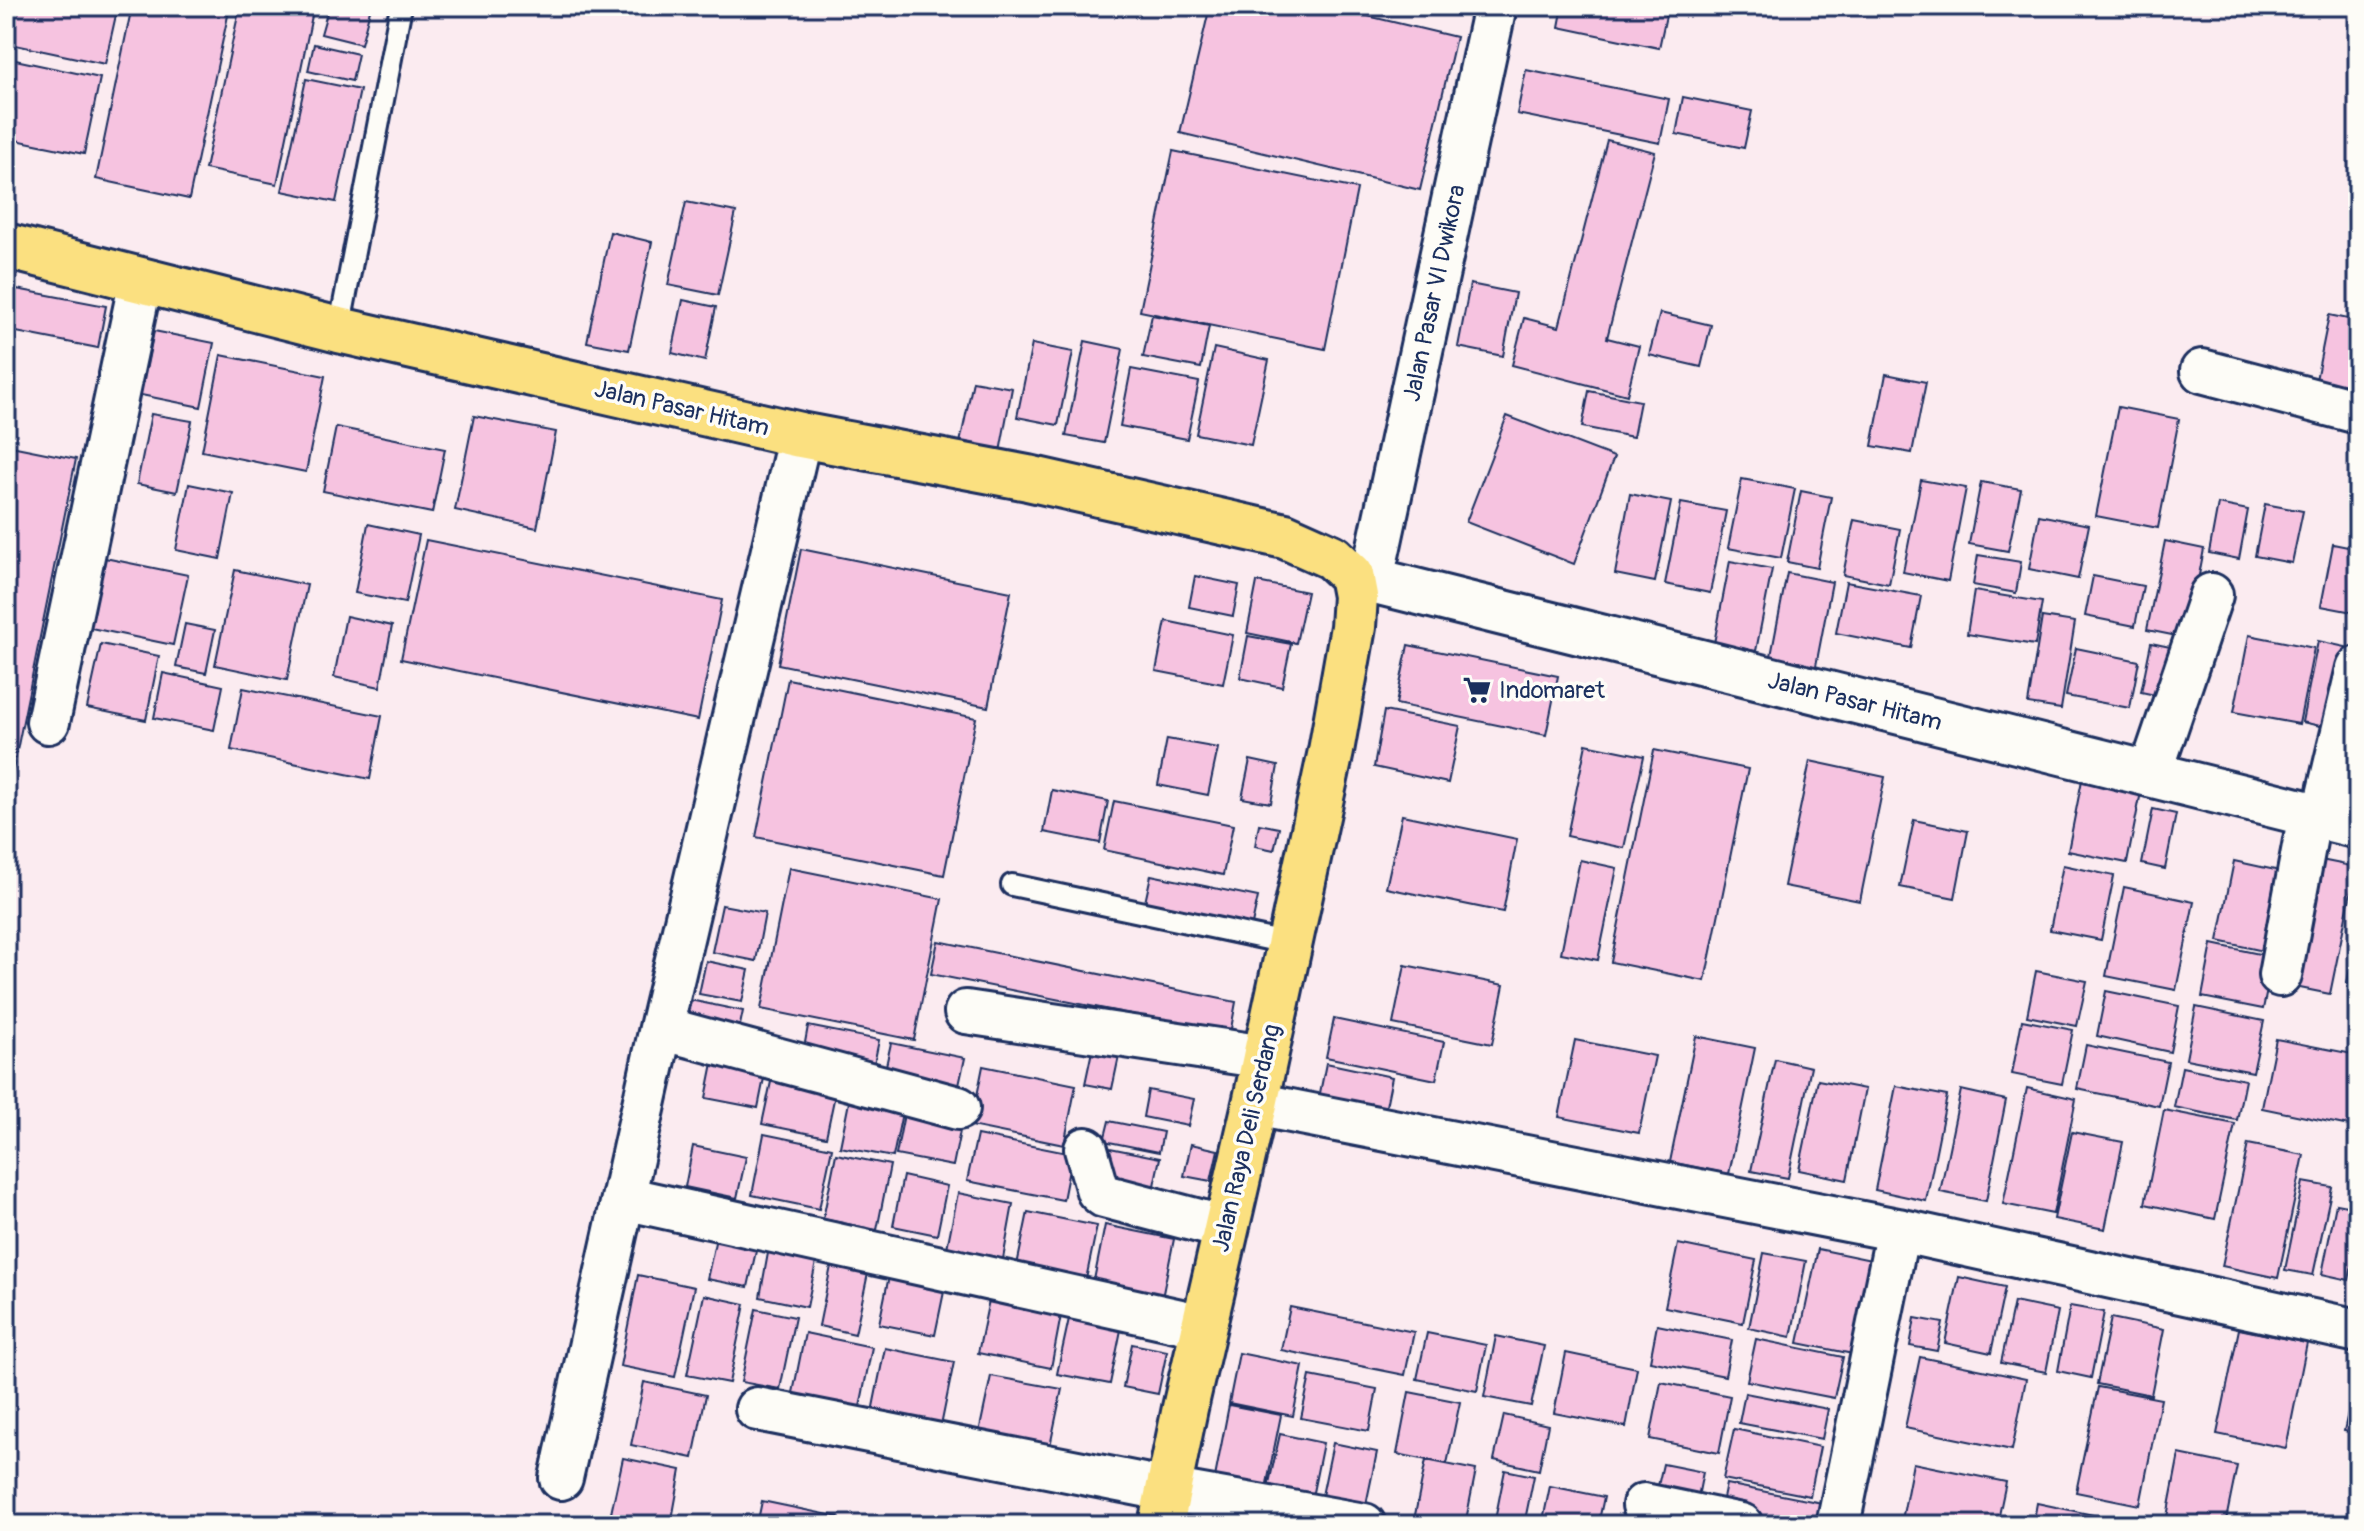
<svg xmlns="http://www.w3.org/2000/svg" width="2364" height="1531" font-family="Pangolin,sans-serif">
<style>
.building{fill:#f6c3e0;stroke:#1b2f5e;stroke-width:2}
.lines{fill:none;stroke-linecap:round;stroke-linejoin:round}
.lane-casing{stroke:#1b2f5e;stroke-width:26}
.street-casing{stroke:#1b2f5e;stroke-width:48}
.secondary-casing{stroke:#1b2f5e;stroke-width:50}
.primary-casing{stroke:#1b2f5e;stroke-width:50}
.lane{stroke:#fdfcf7;stroke-width:20}
.street{stroke:#fdfcf7;stroke-width:42}
.secondary{stroke:#fdfcf7;stroke-width:44}
.primary{stroke:#fbe080;stroke-width:44}
.labels{text-anchor:middle;stroke-width:7;stroke-linejoin:round;paint-order:stroke}
.street-label{font-size:24px;fill:#1b2f5e;stroke:#fdfcf7}
.poi-label{font-size:24px;fill:#1b2f5e;stroke:#fdfcf7;text-anchor:start}
</style>
<rect width="100%" height="100%" fill="#fbebf0"/>
<filter id="ink" filterUnits="userSpaceOnUse"><feTurbulence type="fractalNoise" baseFrequency=".0125" numOctaves="2"/><feDisplacementMap in="SourceGraphic" scale="16" xChannelSelector="R" yChannelSelector="G"/><feConvolveMatrix kernelMatrix="1 2 1 2 8 2 1 2 1" color-interpolation-filters="sRGB"/></filter>
<g filter="url(#ink)">
<path class="building" d="M6 6H118L105 64 6 43Z
M132 6H230L189 199 96 179Z
M240 6H314L277 184 205 169Z
M329 6H371L361 44 321 34Z
M598 6H624L623 11Z
M1210 6H1326L1456 37 1420 190 1180 133Z
M1563 6H1668L1659 48 1559 27Z
M314 44 358 54 352 81 308 71Z
M6 58 100 78 84 154 6 138Z
M1526 70 1669 99 1660 143 1517 114Z
M306 79 360 90 336 202 282 191Z
M1683 97 1752 111 1744 148 1676 134Z
M1607 140 1655 152 1607 338 1639 346 1627 395 1512 365 1524 318 1559 327Z
M1173 151 1357 189 1325 349 1140 311Z
M686 202 736 212 718 295 668 285Z
M610 232 652 242 629 350 587 342Z
M1470 284 1515 293 1503 356 1458 347Z
M6 287 106 306 98 348 6 330Z
M683 300 716 307 705 361 672 353Z
M1660 313 1711 325 1701 367 1649 355Z
M1152 315 1209 326 1201 368 1143 357Z
M2329 315 2358 321V404L2313 395Z
M154 331 214 343 201 407 141 395Z
M1085 341 1123 349 1104 443 1066 436Z
M1032 344 1073 352 1058 425 1017 417Z
M1214 348 1269 360 1251 445 1196 434Z
M221 355 325 376 306 472 202 451Z
M1131 369 1199 382 1187 439 1120 426Z
M1886 374 1926 382 1912 453 1872 446Z
M973 381 1012 388 1000 452 960 443Z
M1589 391 1640 401 1633 437 1582 427Z
M2118 407 2179 419 2158 528 2096 516Z
M151 414 192 421 177 492 137 484Z
M474 416 556 432 537 528 455 510Z
M1507 416 1614 457 1574 564 1466 522Z
M336 427 445 449 432 513 323 491Z
M6 445 76 459 9 790 6 789Z
M1742 479 1795 489 1781 558 1728 548Z
M1921 480 1966 488 1948 581 1903 572Z
M1981 482 2021 489 2008 551 1969 544Z
M189 484 233 493 220 559 176 550Z
M1801 491 1831 497 1817 568 1787 562Z
M1630 494 1671 502 1655 582 1615 574Z
M1681 503 1726 511 1710 593 1665 584Z
M2218 504 2248 510 2239 559 2209 553Z
M2265 504 2303 511 2292 563 2255 556Z
M2039 515 2089 525 2078 579 2029 569Z
M1854 520 1900 529 1889 584 1843 575Z
M368 524 419 535 405 603 355 593Z
M426 540 722 600 698 720 401 659Z
M2165 541 2204 549 2187 638 2147 630Z
M2333 544 2358 549V613L2321 606Z
M801 549 1011 592 988 707 778 664Z
M1978 555 2021 562 2016 593 1973 585Z
M100 557 188 575 173 645 86 627Z
M1730 561 1772 569 1756 651 1714 643Z
M235 570 307 585 287 680 215 665Z
M1787 573 1832 582 1815 671 1770 661Z
M1195 576 1239 585 1233 616 1189 607Z
M2093 576 2143 586 2135 626 2085 616Z
M1257 582 1307 592 1296 643 1247 633Z
M1846 582 1921 596 1911 648 1836 633Z
M1974 591 2042 602 2035 645 1967 634Z
M346 616 392 626 380 687 334 677Z
M2042 617 2075 622 2061 709 2028 704Z
M1166 621 1233 635 1223 684 1156 671Z
M185 624 215 630 206 673 176 667Z
M2249 635 2314 648 2299 724 2234 712Z
M1248 636 1291 644 1282 687 1240 678Z
M2318 641 2350 648 2334 729 2302 722Z
M2151 643 2175 648 2165 697 2141 692Z
M101 644 159 656 146 720 87 708Z
M1408 645 1558 676 1546 735 1396 704Z
M2076 648 2139 661 2130 708 2066 696Z
M163 673 223 686 214 730 154 718Z
M788 679 976 718 944 875 756 837Z
M243 688 382 716 370 779 231 750Z
M1384 711 1460 726 1448 783 1374 767Z
M1167 739 1218 748 1208 795 1158 785Z
M1586 744 1644 756 1624 848 1567 836Z
M1654 750 1748 769 1705 981 1611 962Z
M1250 760 1278 766 1271 803 1242 798Z
M1810 761 1885 777 1860 901 1784 886Z
M2082 780 2141 792 2127 863 2068 851Z
M1052 790 1108 801 1100 843 1044 832Z
M1114 801 1233 825 1223 875 1104 850Z
M2153 809 2176 814 2165 869 2142 864Z
M1402 815 1517 839 1503 912 1386 888Z
M1914 820 1968 831 1955 898 1900 887Z
M1259 824 1279 828 1274 850 1255 846Z
M2311 858 2356 867 2330 994 2285 985Z
M1580 860 1617 868 1598 960 1561 953Z
M2234 861 2289 873 2273 953 2218 941Z
M2063 865 2114 876 2101 940 2050 930Z
M789 868 942 899 914 1040 761 1009Z
M1151 875 1258 897 1251 929 1144 907Z
M2124 887 2194 902 2176 990 2106 976Z
M722 905 765 913 756 961 712 952Z
M2358 931V985L2347 983Z
M938 941 1236 1002 1230 1034 931 974Z
M2212 944 2274 957 2263 1009 2202 997Z
M706 961 749 970 742 1002 699 994Z
M1405 965 1504 985 1492 1044 1393 1024Z
M2036 971 2087 981 2077 1026 2027 1016Z
M2106 991 2179 1006 2170 1052 2097 1036Z
M685 999 743 1011 735 1049 677 1037Z
M2196 1007 2264 1021 2253 1072 2186 1059Z
M1334 1019 1444 1042 1436 1080 1326 1057Z
M2022 1020 2073 1030 2062 1084 2012 1074Z
M808 1026 879 1040 871 1079 801 1065Z
M1696 1036 1755 1048 1729 1174 1670 1162Z
M2276 1039 2358 1055V1109L2354 1127 2262 1108Z
M1575 1040 1655 1056 1639 1133 1559 1117Z
M891 1043 965 1058 956 1099 882 1084Z
M2086 1045 2168 1062 2159 1106 2077 1089Z
M1092 1051 1119 1056 1112 1089 1085 1084Z
M1775 1059 1811 1067 1788 1178 1751 1171Z
M713 1063 765 1073 758 1108 706 1098Z
M1326 1063 1392 1077 1384 1116 1318 1103Z
M983 1066 1076 1085 1064 1145 971 1126Z
M2182 1067 2245 1080 2237 1120 2174 1107Z
M772 1077 836 1090 826 1137 762 1124Z
M1818 1080 1865 1089 1847 1180 1799 1170Z
M1896 1086 1947 1096 1926 1201 1875 1190Z
M2027 1088 2076 1099 2053 1214 2003 1204Z
M1148 1090 1194 1099 1188 1126 1143 1117Z
M1961 1090 2006 1100 1986 1201 1940 1192Z
M851 1092 904 1103 893 1157 840 1147Z
M2164 1110 2235 1124 2215 1219 2145 1204Z
M904 1114 961 1126 953 1166 896 1155Z
M1109 1121 1163 1132 1159 1152 1104 1141Z
M2072 1132 2123 1142 2105 1229 2054 1219Z
M764 1134 832 1148 819 1209 752 1195Z
M977 1135 1072 1154 1063 1200 967 1181Z
M1191 1144 1218 1150 1211 1181 1184 1176Z
M2248 1144 2304 1155 2278 1278 2222 1266Z
M693 1146 746 1157 737 1198 685 1187Z
M1110 1148 1160 1158 1153 1190 1103 1180Z
M836 1154 890 1165 877 1230 823 1219Z
M903 1176 947 1186 937 1235 893 1226Z
M2303 1182 2332 1187 2313 1275 2285 1270Z
M958 1193 1013 1204 1003 1259 947 1248Z
M2336 1204 2358 1208V1234L2349 1280 2322 1274Z
M1028 1212 1097 1226 1085 1284 1016 1270Z
M1105 1225 1174 1239 1162 1298 1093 1285Z
M717 1233 758 1242 748 1287 707 1279Z
M770 1242 818 1252 807 1307 760 1297Z
M1678 1244 1756 1260 1743 1323 1665 1307Z
M1818 1249 1876 1261 1858 1355 1798 1343Z
M1764 1253 1806 1261 1791 1337 1749 1328Z
M833 1256 870 1264 855 1334 819 1326Z
M890 1271 946 1282 935 1335 879 1324Z
M638 1275 694 1287 675 1377 620 1366Z
M1959 1277 2005 1287 1991 1353 1945 1343Z
M704 1295 745 1304 729 1383 687 1375Z
M990 1295 1062 1310 1051 1368 978 1353Z
M2014 1302 2058 1311 2046 1372 2001 1363Z
M2070 1306 2104 1312 2091 1378 2058 1371Z
M1290 1307 1414 1332 1405 1375 1281 1350Z
M756 1309 795 1317 780 1389 741 1382Z
M1070 1314 1122 1325 1110 1384 1057 1374Z
M1915 1318 1943 1323 1937 1351 1910 1346Z
M2111 1318 2164 1329 2151 1395 2097 1384Z
M1657 1325 1732 1340 1725 1376 1650 1361Z
M2239 1329 2307 1343 2286 1448 2217 1434Z
M805 1333 872 1347 857 1422 790 1408Z
M1427 1333 1486 1345 1477 1391 1417 1379Z
M1496 1336 1544 1346 1531 1406 1484 1397Z
M1756 1339 1843 1357 1834 1398 1747 1381Z
M1132 1344 1167 1351 1158 1394 1123 1387Z
M885 1348 954 1362 940 1431 871 1417Z
M1239 1353 1303 1366 1293 1416 1229 1403Z
M1566 1353 1637 1368 1626 1427 1554 1413Z
M1920 1357 2026 1379 2012 1450 1905 1428Z
M2358 1367V1434L2344 1431Z
M991 1376 1062 1389 1049 1451 978 1437Z
M1310 1376 1377 1389 1369 1431 1301 1418Z
M644 1382 706 1395 693 1458 631 1445Z
M1661 1382 1730 1396 1719 1453 1650 1439Z
M2098 1387 2161 1399 2140 1505 2076 1492Z
M1409 1392 1460 1402 1447 1464 1397 1454Z
M1745 1393 1828 1409 1822 1439 1739 1423Z
M1229 1405 1281 1415 1263 1503 1212 1493Z
M1504 1415 1548 1425 1539 1470 1494 1460Z
M1734 1429 1820 1447 1810 1496 1723 1479Z
M1280 1434 1323 1443 1310 1507 1266 1497Z
M1333 1443 1377 1452 1363 1519 1319 1510Z
M2179 1454 2237 1466 2225 1525H2181L2166 1522Z
M623 1458 681 1470 671 1525H643L610 1518Z
M1426 1460 1476 1470 1465 1525H1413Z
M1913 1463 2006 1482 1997 1525H1925L1902 1520Z
M1663 1464 1703 1472 1696 1507 1655 1499Z
M1505 1470 1534 1476 1524 1525H1494Z
M1726 1484 1827 1504 1823 1525H1751L1719 1518Z
M1550 1486 1604 1497 1598 1525H1542Z
M762 1501 839 1517 837 1525H757Z
M2037 1503 2098 1516 2096 1525H2033Z
M1205 1514 1257 1525H1203Z
M863 1517 901 1525H861Z"/>
<g class="lines">
<defs>
<path id="lane" d="M339 330 401 6
M1012 885 1291 944"/>
<path id="street" d="M2202 371 2358 412
M1372 579 1495 6
M48 722 141 280
M2150 775 2211 595
M2323 817 2358 668
M2280 975 2310 814
M966 1012 1265 1057
M661 1028 958 1108
M1255 1104 1898 1230 2358 1331
M1086 1149 1098 1191 1104 1196 1226 1228
M624 1198 1203 1326
M757 1409 1169 1490 1364 1525
M561 1478 661 1028 800 435
M1644 1505 1741 1525
M1838 1525 1898 1230"/>
<path id="secondary" d="M1351 575 2358 826"/>
<path id="primary" d="M6 246 339 330 800 435 1028 478 1285 536 1332 557 1351 575 1355 596 1353 627 1331 751 1255 1104 1185 1408 1161 1525"/>
</defs>
<use href="#lane" class="lane-casing"/>
<use href="#street" class="street-casing"/>
<use href="#secondary" class="secondary-casing"/>
<use href="#primary" class="primary-casing"/>
<use href="#lane" class="lane"/>
<use href="#street" class="street"/>
<use href="#secondary" class="secondary"/>
<use href="#primary" class="primary"/>
</g>
</g>
<defs>
<symbol id="supermarket-bare" viewBox="-9 -9 18 18"><path d="M-6-5.5h2.5l.6 2H6L4.5 2H-2.5L-4.4-4H-6ZM-1.5 3.2a1.3 1.3 0 1 0 .1 0ZM3 3.2a1.3 1.3 0 1 0 .1 0Z" fill="#1b2f5e" stroke="#fdfcf7" stroke-width="2.5" paint-order="stroke"/></symbol>
</defs>
<g fill-rule="evenodd">
<use href="#supermarket-bare" x="1457" y="670" width="40" height="40"/>
</g>
<g class="labels">
<g class="street-label">
<text transform="translate(1434 293) rotate(-78)" y="8">Jalan Pasar VI Dwikora</text>
<text transform="translate(682 408) rotate(13)" y="8">Jalan Pasar Hitam</text>
<text transform="translate(1855 701) rotate(14)" y="8">Jalan Pasar Hitam</text>
<text transform="translate(1246 1138) rotate(-77)" y="8">Jalan Raya Deli Serdang</text>
</g>
<g class="poi-label">
<text x="1499" y="698">Indomaret</text>
</g>
</g>
<rect width="2364" height="1531" fill="none" stroke="#fdfcf7" stroke-width="32"/>
<rect x="16" y="16" width="2332" height="1499" fill="none" stroke="#1b2f5e" stroke-width="3" filter="url(#ink)"/>
</svg>
